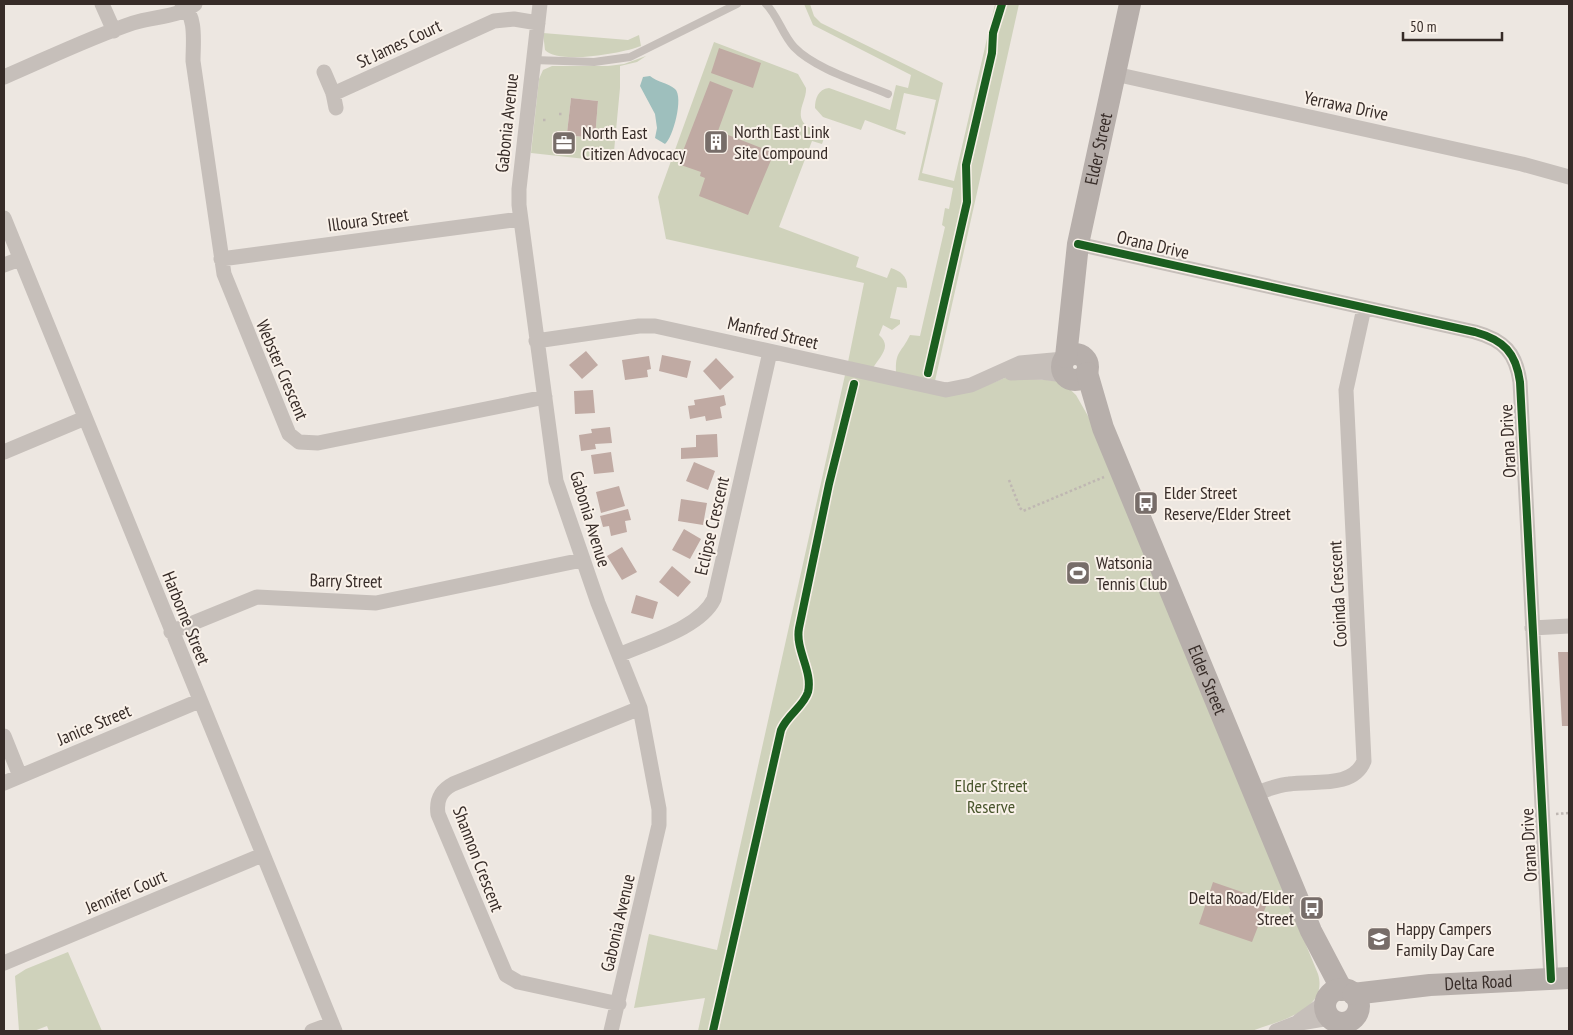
<svg xmlns="http://www.w3.org/2000/svg" width="1573" height="1035" font-family="'PT Sans Narrow',sans-serif">
<style>
.green{fill:#cfd2bb;fill-rule:evenodd}
.water{fill:#9ebfbd}
.building{fill:#c0aaa3}
.lines{fill:none;stroke-linecap:round;stroke-linejoin:round}
.path{stroke:#bfb7b2;stroke-width:2.5;stroke-dasharray:2.5 2.5;stroke-linecap:butt}
.lane{stroke:#c6bfba;stroke-width:8}
.street{stroke:#c6bfba;stroke-width:15}
.secondary{stroke:#b7afab;stroke-width:22}
.cycleway-casing{stroke:#f9f1e9;stroke-width:11}
.cycleway{stroke:#1b5e20;stroke-width:8}
.labels{text-anchor:middle;stroke-width:4;stroke-linejoin:round;paint-order:stroke}
.street-label{font-size:18px;fill:#372c28;stroke:#f9f1e9}
.poi-label{font-size:18px;fill:#372c28;stroke:#f9f1e9;text-anchor:start}
.park-label{font-size:18px;fill:#48552c;stroke:#f9f1e9}
</style>
<rect width="100%" height="100%" fill="#ede7e1"/>
<path class="green" d="M804 4H810L814 16 821 23 943 83 922 173 954 181 995 4H1019L935 381 896 374C895 350 901 354 910 335L920 336 945 227 942 225 945 208 949 209 953 188 918 180 936 100 904 93 896 129 906 132 905 135 865 120 861 130 823 117 815 108C815 99 818 89 829 88L890 110 896 85 908 88 911 75 813 25Z
M543 33 628 40 639 35 641 46C624 53 558 65 545 50Z
M714 42 798 74 806 88C807 101 793 115 807 126 813 130 820 131 825 135L822 144 812 141 779 227 859 257 856 267 887 278 891 268C901 271 908 277 907 288L897 287 890 318 900 320V324L892 330 883 325 879 335C893 347 879 357 873 368L848 362 864 283 666 239 658 197Z
M646 56 637 62 620 66V88L613 162 531 153 539 79 543 70 552 66H608L624 64ZM571 98 598 101 595 138 575 136 573 154 554 152 556 132 567 133Z
M845 375 980 388 1007 377 1061 381 1076 395 1092 423 1318 974C1329 1011 1278 1021 1252 1031H698L705 998 634 1008 649 934 717 950Z
M68 952 102 1031H49L47 1026 34 1031H19L15 976 26 969Z"/>
<path class="water" d="M650 76C657 82 668 83 675 89 684 97 673 138 665 144L655 138 657 128 655 114 640 86 643 77Z"/>
<path class="building" d="M719 48 761 63 753 88 711 73Z
M710 81 733 90 718 131 774 153 748 215 699 196 705 178 700 176 701 172 678 164Z
M571 98 598 101 595 138 575 136 574 154 554 152 556 131 567 133Z
M586 351 598 365 582 379 569 365Z
M662 355 691 361 687 378 659 371Z
M649 356 651 369 647 370 648 377 625 380 622 360Z
M716 358 734 377 720 390 703 371Z
M593 390 595 413 575 414 574 391Z
M724 395 726 405 720 407 722 418 706 421 705 416 690 419 688 406 695 405 694 400Z
M610 427 612 443 595 444 596 449 581 451 579 435 592 433 591 429Z
M717 434 718 457 681 459V448L696 447V435Z
M611 452 614 472 594 474 591 455Z
M694 462 715 471 708 490 686 481Z
M619 486 625 506 601 513 596 492Z
M681 499 707 503 703 525 678 521Z
M628 509 631 520 625 521 627 532 611 536 609 526 603 527 600 516Z
M684 529 701 539 690 559 672 550Z
M622 547 637 572 622 580 607 556Z
M672 566 691 582 678 597 659 582Z
M636 595 658 602 653 619 631 613Z
M1558 652H1569V726H1562Z
M1213 882 1268 901 1252 942 1199 924Z"/>
<g class="lines">
<path class="path" d="M559 114H563
M543 120H546
M1009 480 1020 508 1023 511 1104 477
M1556 814 1569 813"/>
<path class="lane" d="M766 4C778 16 782 34 794 47 815 69 860 82 888 94
M533 60 594 62 630 57 737 4"/>
<path class="street" d="M102 4 114 31
M182 4C197 17 193 42 193 61L224 274 289 434 299 442 318 443 545 397
M540 4 519 189V205L556 481 598 603 640 708 659 809V825L611 1031
M324 72 333 93 336 108
M1115 74 1522 164 1569 177
M4 77C46 59 89 38 133 23 154 16 177 18 195 4
M333 94 494 21 514 19 538 23
M4 218 335 1031
M1078 244 1475 332C1504 340 1516 353 1520 382L1551 979
M221 259 520 219
M4 265 20 259
M536 341 639 326H655L946 390 971 385 1020 363 1064 359
M1011 373 1041 372 1064 375
M4 452 85 418
M1532 628 1569 626
M171 632 257 597 376 603 582 560
M619 655C648 642 700 628 714 599L770 352
M4 736 20 776
M4 783 199 701
M1254 794C1266 790 1277 785 1289 784 1313 780 1353 789 1364 761L1346 390 1364 308
M4 963 262 855
M619 1004 518 982 506 975 438 814C436 800 440 791 453 784L640 708
M1299 1021 1326 1002
M312 1031 331 1024
M1276 1031 1294 1024 1330 1018"/>
<g class="secondary">
<circle cx="1075" cy="367" r="13"/>
<path id="s1" d="M1066 357 1078 244 1130 4"/>
<path id="s2" d="M1087 373 1103 428 1311 931 1342 990"/>
<circle cx="1342" cy="1006" r="17"/>
<path id="s3" d="M1353 994 1430 985 1569 978"/>
</g>
<defs>
<path id="cycleway" d="M1078 244 1475 332C1504 340 1516 353 1520 382L1551 979
M928 373 967 202 966 165 992 53 993 33 1002 4
M713 1031 781 730C787 715 804 706 808 692 813 671 795 650 799 628L829 484 854 384"/>
</defs>
<use href="#cycleway" class="cycleway-casing"/>
<use href="#cycleway" class="cycleway"/>
</g>
<defs>
<symbol id="building-square" viewBox="-11 -11 22 22"><rect x="-9" y="-9" width="18" height="18" rx="4" fill="#776d69" stroke="#f9f1e9"/><path d="M-4-6H4V6H1V3H-1V6H-4ZM-2.5-4.3h1.7v1.8h-1.7ZM.8-4.3h1.7v1.8H.8ZM-2.5-1h1.7V.8h-1.7ZM.8-1h1.7V.8H.8Z" fill="#fff"/></symbol>
<symbol id="office-square" viewBox="-11 -11 22 22"><rect x="-9" y="-9" width="18" height="18" rx="4" fill="#776d69" stroke="#f9f1e9"/><path d="M-6-3h4V-5.5h4V-3h4V5H-6ZM-1-4.5V-3h2v-1.5ZM-6 0V1H6V0Z" fill="#fff"/></symbol>
<symbol id="bus-square" viewBox="-11 -11 22 22"><rect x="-9" y="-9" width="18" height="18" rx="4" fill="#776d69" stroke="#f9f1e9"/><path d="M-5-6H5V4H4V6H2V4H-2V6H-4V4H-5ZM-3.5-4V0h7V-4ZM-3.5 1.2v1.5H-2V1.2ZM2 1.2v1.5H3.5V1.2Z" fill="#fff"/></symbol>
<symbol id="stadium-square" viewBox="-11 -11 22 22"><rect x="-9" y="-9" width="18" height="18" rx="4" fill="#776d69" stroke="#f9f1e9"/><path d="M0-5a6.5 5 0 1 0 0 10a6.5 5 0 1 0 0-10ZM-3.5-1.8h7v3.6h-7Z" fill="#fff"/></symbol>
<symbol id="school-square" viewBox="-11 -11 22 22"><rect x="-9" y="-9" width="18" height="18" rx="4" fill="#776d69" stroke="#f9f1e9"/><path d="M0-5L7-2L0 1L-7-2ZM-4 1L0 2.5L4 1V4Q0 6-4 4Z" fill="#fff"/></symbol>
</defs>
<g fill-rule="evenodd">
<use href="#building-square" x="702" y="128" width="28" height="28"/>
<use href="#office-square" x="550" y="129" width="28" height="28"/>
<use href="#bus-square" x="1132" y="489" width="28" height="28"/>
<use href="#stadium-square" x="1064" y="559" width="28" height="28"/>
<use href="#bus-square" x="1298" y="894" width="28" height="28"/>
<use href="#school-square" x="1365" y="925" width="28" height="28"/>
</g>
<g class="labels">
<g class="street-label">
<text transform="translate(399 44) rotate(-25)" y="6">St James Court</text>
<text transform="translate(1346 106) rotate(12)" y="6">Yerrawa Drive</text>
<text transform="translate(507 123) rotate(-84)" y="6">Gabonia Avenue</text>
<text dy="6" stroke="none"><textPath href="#s1" startOffset="211">Elder Street</textPath></text>
<text transform="translate(368 220) rotate(-8)" y="6">Illoura Street</text>
<text transform="translate(1153 245) rotate(13)" y="6">Orana Drive</text>
<text transform="translate(773 333) rotate(13)" y="6">Manfred Street</text>
<text transform="translate(282 370) rotate(67)" y="6">Webster Crescent</text>
<text transform="translate(1508 441) rotate(-93)" y="6">Orana Drive</text>
<text transform="translate(590 519) rotate(73)" y="6">Gabonia Avenue</text>
<text transform="translate(712 526) rotate(-77)" y="6">Eclipse Crescent</text>
<text transform="translate(346 581) rotate(1)" y="6">Barry Street</text>
<text transform="translate(1338 594) rotate(-93)" y="6">Cooinda Crescent</text>
<text transform="translate(186 618) rotate(68)" y="6">Harborne Street</text>
<text dy="6" stroke="none"><textPath href="#s2" startOffset="330">Elder Street</textPath></text>
<text transform="translate(94 725) rotate(-23)" y="6">Janice Street</text>
<text transform="translate(1529 845) rotate(-93)" y="6">Orana Drive</text>
<text transform="translate(478 859) rotate(69)" y="6">Shannon Crescent</text>
<text transform="translate(126 892) rotate(-23)" y="6">Jennifer Court</text>
<text transform="translate(618 923) rotate(-77)" y="6">Gabonia Avenue</text>
<text dy="6" stroke="none"><textPath href="#s3" startOffset="126">Delta Road</textPath></text>
</g>
<g class="poi-label">
<text x="734" y="138">North East Link<tspan x="734" dy="21">Site Compound</tspan></text>
<text x="582" y="139">North East<tspan x="582" dy="21">Citizen Advocacy</tspan></text>
<text x="1164" y="499">Elder Street<tspan x="1164" dy="21">Reserve/Elder Street</tspan></text>
<text x="1096" y="569">Watsonia<tspan x="1096" dy="21">Tennis Club</tspan></text>
<text x="1294" y="904" text-anchor="end">Delta Road/Elder<tspan x="1294" dy="21">Street</tspan></text>
<text x="1396" y="935">Happy Campers<tspan x="1396" dy="21">Family Day Care</tspan></text>
</g>
<g class="park-label">
<text x="991" y="792">Elder Street<tspan x="991" dy="21">Reserve</tspan></text>
</g>
</g>
<rect width="1573" height="1035" fill="none" stroke="#372c28" stroke-width="10"/>
<path d="M1403 32v8h99v-8" fill="none" stroke="#372c28" stroke-width="2.5"/>
<text x="1410" y="32" font-size="15" fill="#372c28" stroke="#f9f1e9" stroke-width="4" paint-order="stroke">50 m</text>
</svg>
